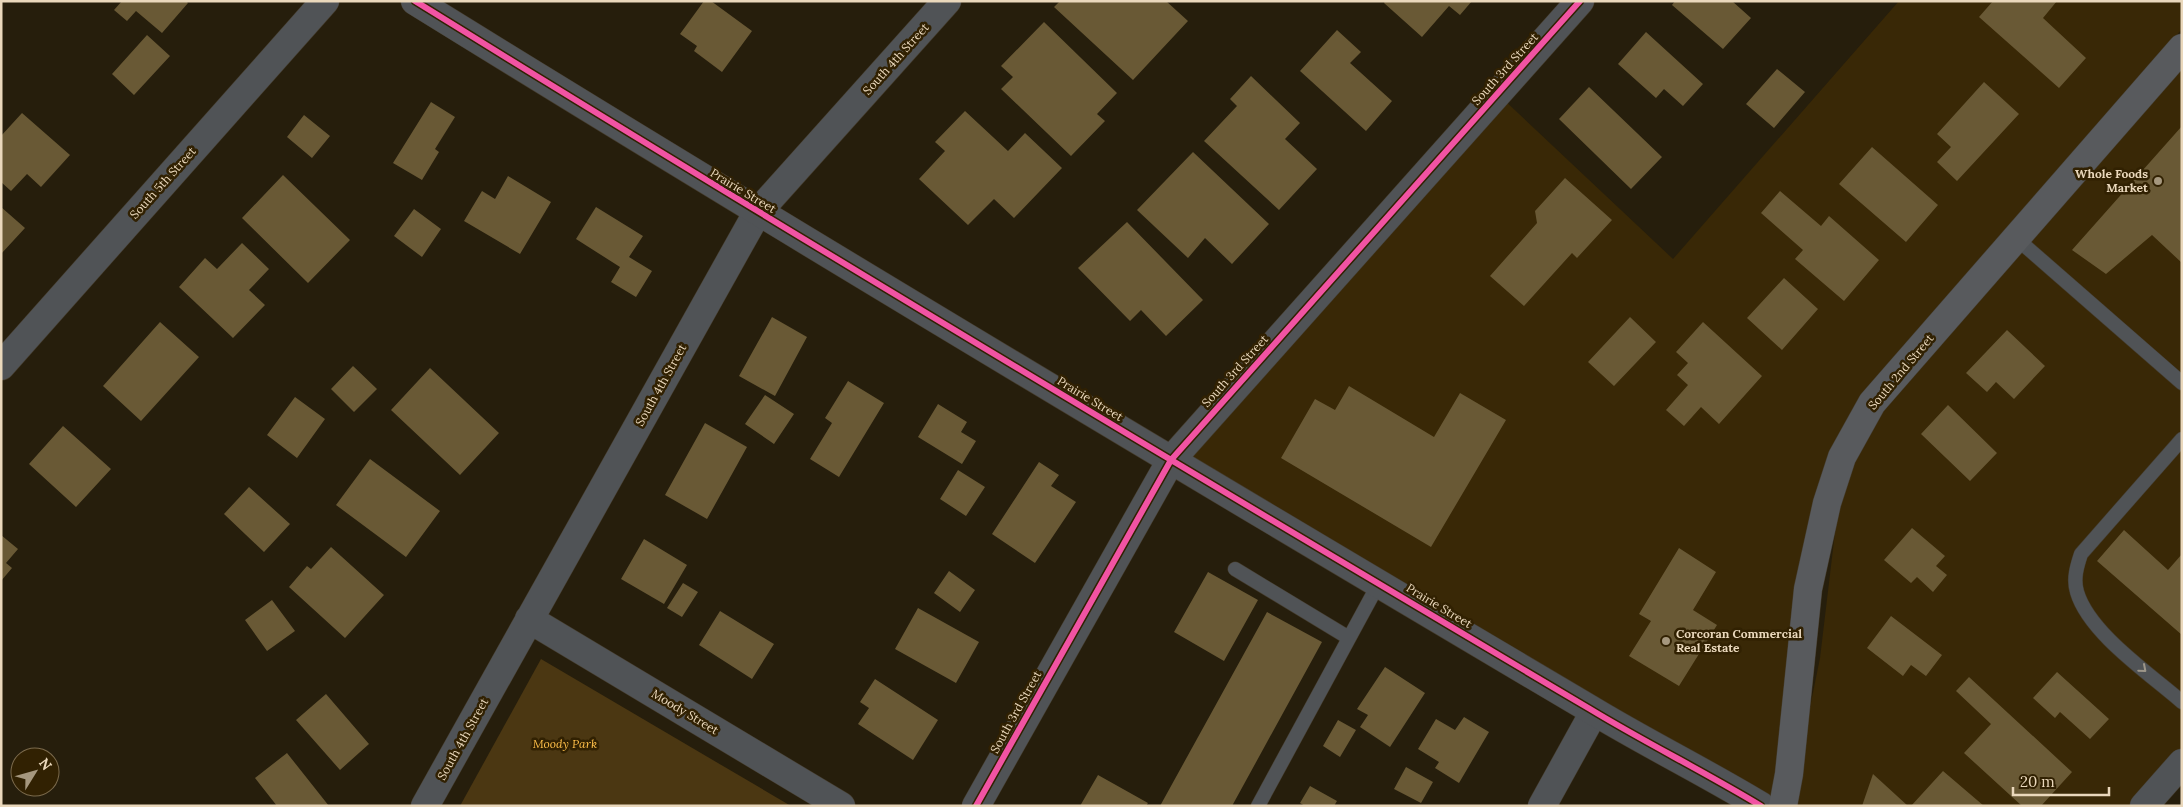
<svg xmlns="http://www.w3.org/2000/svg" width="2183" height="807" font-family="Lora,serif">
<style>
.built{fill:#392806}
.green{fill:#4b3712}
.building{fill:#695935}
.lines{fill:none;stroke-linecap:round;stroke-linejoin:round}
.service-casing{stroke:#443b2b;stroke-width:15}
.minor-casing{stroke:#443b2b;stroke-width:29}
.tertiary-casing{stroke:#443b2b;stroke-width:29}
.primary-casing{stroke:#443b2b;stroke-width:29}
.service{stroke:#505356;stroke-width:14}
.minor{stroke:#505356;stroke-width:28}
.tertiary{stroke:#505356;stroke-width:28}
.primary{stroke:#585a5d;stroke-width:28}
.cycleway-casing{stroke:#312102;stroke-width:9}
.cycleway{stroke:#f153a3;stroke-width:6}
.oneway{stroke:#9d9689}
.poi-dot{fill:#a5977e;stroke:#312102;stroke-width:2}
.labels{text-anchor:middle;stroke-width:5;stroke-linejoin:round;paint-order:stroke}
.street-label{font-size:12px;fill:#ead8bc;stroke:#312102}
.poi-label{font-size:12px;font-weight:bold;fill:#ead8bc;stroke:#312102;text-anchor:end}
.park-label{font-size:12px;font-style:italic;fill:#fdbe49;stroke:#312102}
</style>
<rect width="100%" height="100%" fill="#261e0c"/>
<path class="built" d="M1899 1H2182V29L1865 399 1771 801 1187 456 1502 98 1673 259Z
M2182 59V750L2132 806H1790L1820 658 1839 499 1880 405Z"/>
<path class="green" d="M541 659 791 806H460Z"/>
<path class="building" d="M122 1H186L188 3 162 33 136 11 127 21 114 10Z
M704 1H711L752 31 722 72 694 51 697 46 680 34Z
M1060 1H1166L1188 21 1133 80 1054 7Z
M1385 1H1472L1460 15 1449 6 1422 37 1384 3Z
M1675 1H1732L1751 18 1723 49 1672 5Z
M1993 1H2057L2043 18 2086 58 2059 88 1979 17Z
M1044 22 1117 93 1097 114 1105 121 1071 156 1001 89 1013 77 1001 66Z
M1337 30 1361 52 1350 63 1392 101 1366 131 1300 71Z
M1646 32 1703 84 1683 106 1664 89 1656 98 1618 64Z
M147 35 170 56 134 95 112 74Z
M1777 69 1805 92 1774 128 1746 104Z
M1251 76 1300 123 1285 139 1317 169 1279 210 1204 141 1237 106 1230 99Z
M1984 82 2019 114 1957 181 1937 162 1951 147 1937 134Z
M1589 87 1662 157 1631 189 1559 119Z
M431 102 455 117 435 149 439 152 422 180 393 163Z
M965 111 1008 151 1025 133 1062 168 1014 218 994 199 968 225 919 179 945 151 935 142Z
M22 113 70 155 41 187 27 174 11 191 1 182V136Z
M304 115 330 136 312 158 287 137Z
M2182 126V263L2152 235 2106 274 2072 250Z
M1872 147 1938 205 1906 242 1839 184Z
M1193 152 1269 224 1232 264 1205 238 1188 258 1137 210Z
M283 175 350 240 308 283 242 218Z
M508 176 551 202 520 254 464 221 482 191 495 199Z
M1565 178 1612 220 1577 258 1572 253 1524 306 1490 276 1537 223 1535 211Z
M1780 191 1821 226 1829 216 1879 260 1844 301 1795 259 1803 250 1761 213Z
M1 207 25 228 1 254Z
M596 207 643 236 629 257 652 271 636 297 611 282 620 267 576 239Z
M414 209 441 229 422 257 394 236Z
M1127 222 1203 300 1166 336 1141 310 1130 321 1078 268Z
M242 243 269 269 249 290 265 305 233 338 179 287 205 258 217 269Z
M1784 278 1818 309 1782 350 1747 318Z
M772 317 807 337 775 396 739 376Z
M1630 317 1656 342 1614 386 1588 362Z
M160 322 199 357 141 421 103 386Z
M1703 322 1762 376 1719 424 1701 407 1684 426 1666 410 1688 385 1677 375 1688 363 1676 352Z
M2007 330 2045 366 2014 399 1996 382 1987 392 1966 373Z
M353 366 377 389 354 412 331 389Z
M430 368 499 433 460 475 391 410Z
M848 381 884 403 839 477 810 459 832 423 825 418Z
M1349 386 1434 437 1460 393 1506 420 1431 547 1281 458 1315 399 1335 410Z
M765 395 794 414 774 444 745 424Z
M295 397 325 419 297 458 267 435Z
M938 404 967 422 961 432 976 441 962 464 918 437Z
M1948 405 1997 453 1970 481 1921 434Z
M705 423 747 447 707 519 665 495Z
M63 426 111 469 76 507 29 464Z
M370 459 440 511 406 557 336 505Z
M1039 462 1059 475 1051 486 1076 502 1035 563 992 534Z
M958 470 985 487 966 516 940 499Z
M249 487 290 524 264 552 224 514Z
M1912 528 1945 556 1936 566 1947 575 1933 592 1917 577 1911 583 1884 560Z
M2124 530 2168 570 2182 554V635L2097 561Z
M1 535 18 549 6 563 12 568 1 581Z
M644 539 687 565 664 604 621 579Z
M331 547 384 595 345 638 289 587 307 566 311 569Z
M1679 548 1716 572 1693 610 1717 625 1679 686 1629 656 1651 621 1639 614Z
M949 571 975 590 960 612 934 593Z
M1208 572 1258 600 1224 661 1174 632Z
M683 583 698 592 682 617 667 608Z
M272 600 295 631 267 651 245 620Z
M918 608 979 642 956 683 895 649Z
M720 611 774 644 752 679 699 645Z
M1267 612 1322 642 1232 806H1160Z
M1891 616 1942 655 1926 676 1911 665 1903 676 1867 648Z
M1385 667 1425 693 1390 747 1360 727 1368 715 1357 709Z
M2057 672 2109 719 2090 739 2060 712 2055 718 2033 698Z
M1969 677 2072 772 2041 806H2022L1964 753 1991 724 1956 691Z
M875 679 938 720 913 760 858 724 869 708 860 702Z
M326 694 369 744 340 770 296 720Z
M1464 717 1489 732 1459 783 1435 768 1439 762 1418 749 1436 719 1455 730Z
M1338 720 1356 730 1340 757 1323 746Z
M287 753 329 806H277L255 778Z
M1406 767 1433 782 1421 803 1394 789Z
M1943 771 1984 806H1911Z
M1873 774 1908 806H1862Z
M1098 775 1148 803 1146 806H1080Z
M1310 786 1337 801 1334 806H1305L1300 803Z"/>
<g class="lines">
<defs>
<path id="service" d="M2016 238 2182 383
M2182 439 2081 554C2077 566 2073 579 2077 592 2089 633 2150 674 2182 702
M1235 569 1349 638
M1258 806 1379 583"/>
<path id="minor" d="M1 366 325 1
M529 619 841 806
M425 806 757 213 947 1
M1542 806 1594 712
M2144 806 2182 763"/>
<path id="tertiary" d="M415 1C804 242 1196 476 1590 709 1646 743 1705 772 1761 806
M976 806 1171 460 1580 1"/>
<path id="primary" d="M1783 806 1789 774 1808 589 1827 503 1842 457 1872 403 2182 48"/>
</defs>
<use href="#service" class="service-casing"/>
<use href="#minor" class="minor-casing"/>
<use href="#tertiary" class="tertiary-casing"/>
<use href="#primary" class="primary-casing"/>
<use href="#service" class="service"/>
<use href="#minor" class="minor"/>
<use href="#tertiary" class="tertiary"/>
<use href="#primary" class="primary"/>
<defs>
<path id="cycleway" d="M415 1C804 242 1196 476 1590 709 1646 743 1705 772 1761 806
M976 806 1171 460 1580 1"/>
</defs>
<use href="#cycleway" class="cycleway-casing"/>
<use href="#cycleway" class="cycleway"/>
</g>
<defs><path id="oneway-chevron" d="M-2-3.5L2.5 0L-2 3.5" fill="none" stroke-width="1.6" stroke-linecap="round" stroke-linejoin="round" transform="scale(1.25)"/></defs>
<use class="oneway" href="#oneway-chevron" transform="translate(2143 669) rotate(41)"/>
<g class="poi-dot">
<circle cx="2158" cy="181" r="5"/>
<circle cx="1666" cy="641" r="5"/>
</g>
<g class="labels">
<g class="street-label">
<text transform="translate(896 59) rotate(-48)" y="4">South 4th Street</text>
<text transform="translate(1505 69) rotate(-48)" y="4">South 3rd Street</text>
<text transform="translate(163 183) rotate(-48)" y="4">South 5th Street</text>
<text transform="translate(743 191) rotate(31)" y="4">Prairie Street</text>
<text transform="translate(1235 371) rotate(-48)" y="4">South 3rd Street</text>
<text transform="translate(1901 372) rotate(-50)" y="4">South 2nd Street</text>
<text transform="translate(661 385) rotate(-61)" y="4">South 4th Street</text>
<text transform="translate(1090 399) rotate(31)" y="4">Prairie Street</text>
<text transform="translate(1439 606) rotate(31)" y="4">Prairie Street</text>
<text transform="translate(685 712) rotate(31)" y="4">Moody Street</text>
<text transform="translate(1016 712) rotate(-61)" y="4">South 3rd Street</text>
<text transform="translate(463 739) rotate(-61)" y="4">South 4th Street</text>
</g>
<g class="poi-label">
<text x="2148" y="178">Whole Foods<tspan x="2148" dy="14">Market</tspan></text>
<text x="1676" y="638" text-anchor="start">Corcoran Commercial<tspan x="1676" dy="14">Real Estate</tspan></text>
</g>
<g class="park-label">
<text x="565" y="748">Moody Park</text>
</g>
</g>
<rect width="2183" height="807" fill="none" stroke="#ead8bc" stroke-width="5"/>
<g transform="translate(35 772) rotate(53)"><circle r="24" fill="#312102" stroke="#7b6a4c"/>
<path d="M0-4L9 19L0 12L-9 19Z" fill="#a5977e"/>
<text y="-8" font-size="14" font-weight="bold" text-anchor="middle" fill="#ead8bc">N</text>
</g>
<path d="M2013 787v8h96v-8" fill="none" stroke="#ead8bc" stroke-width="2.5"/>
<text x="2020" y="787" font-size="15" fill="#ead8bc" stroke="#312102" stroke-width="4" paint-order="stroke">20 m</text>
</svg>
